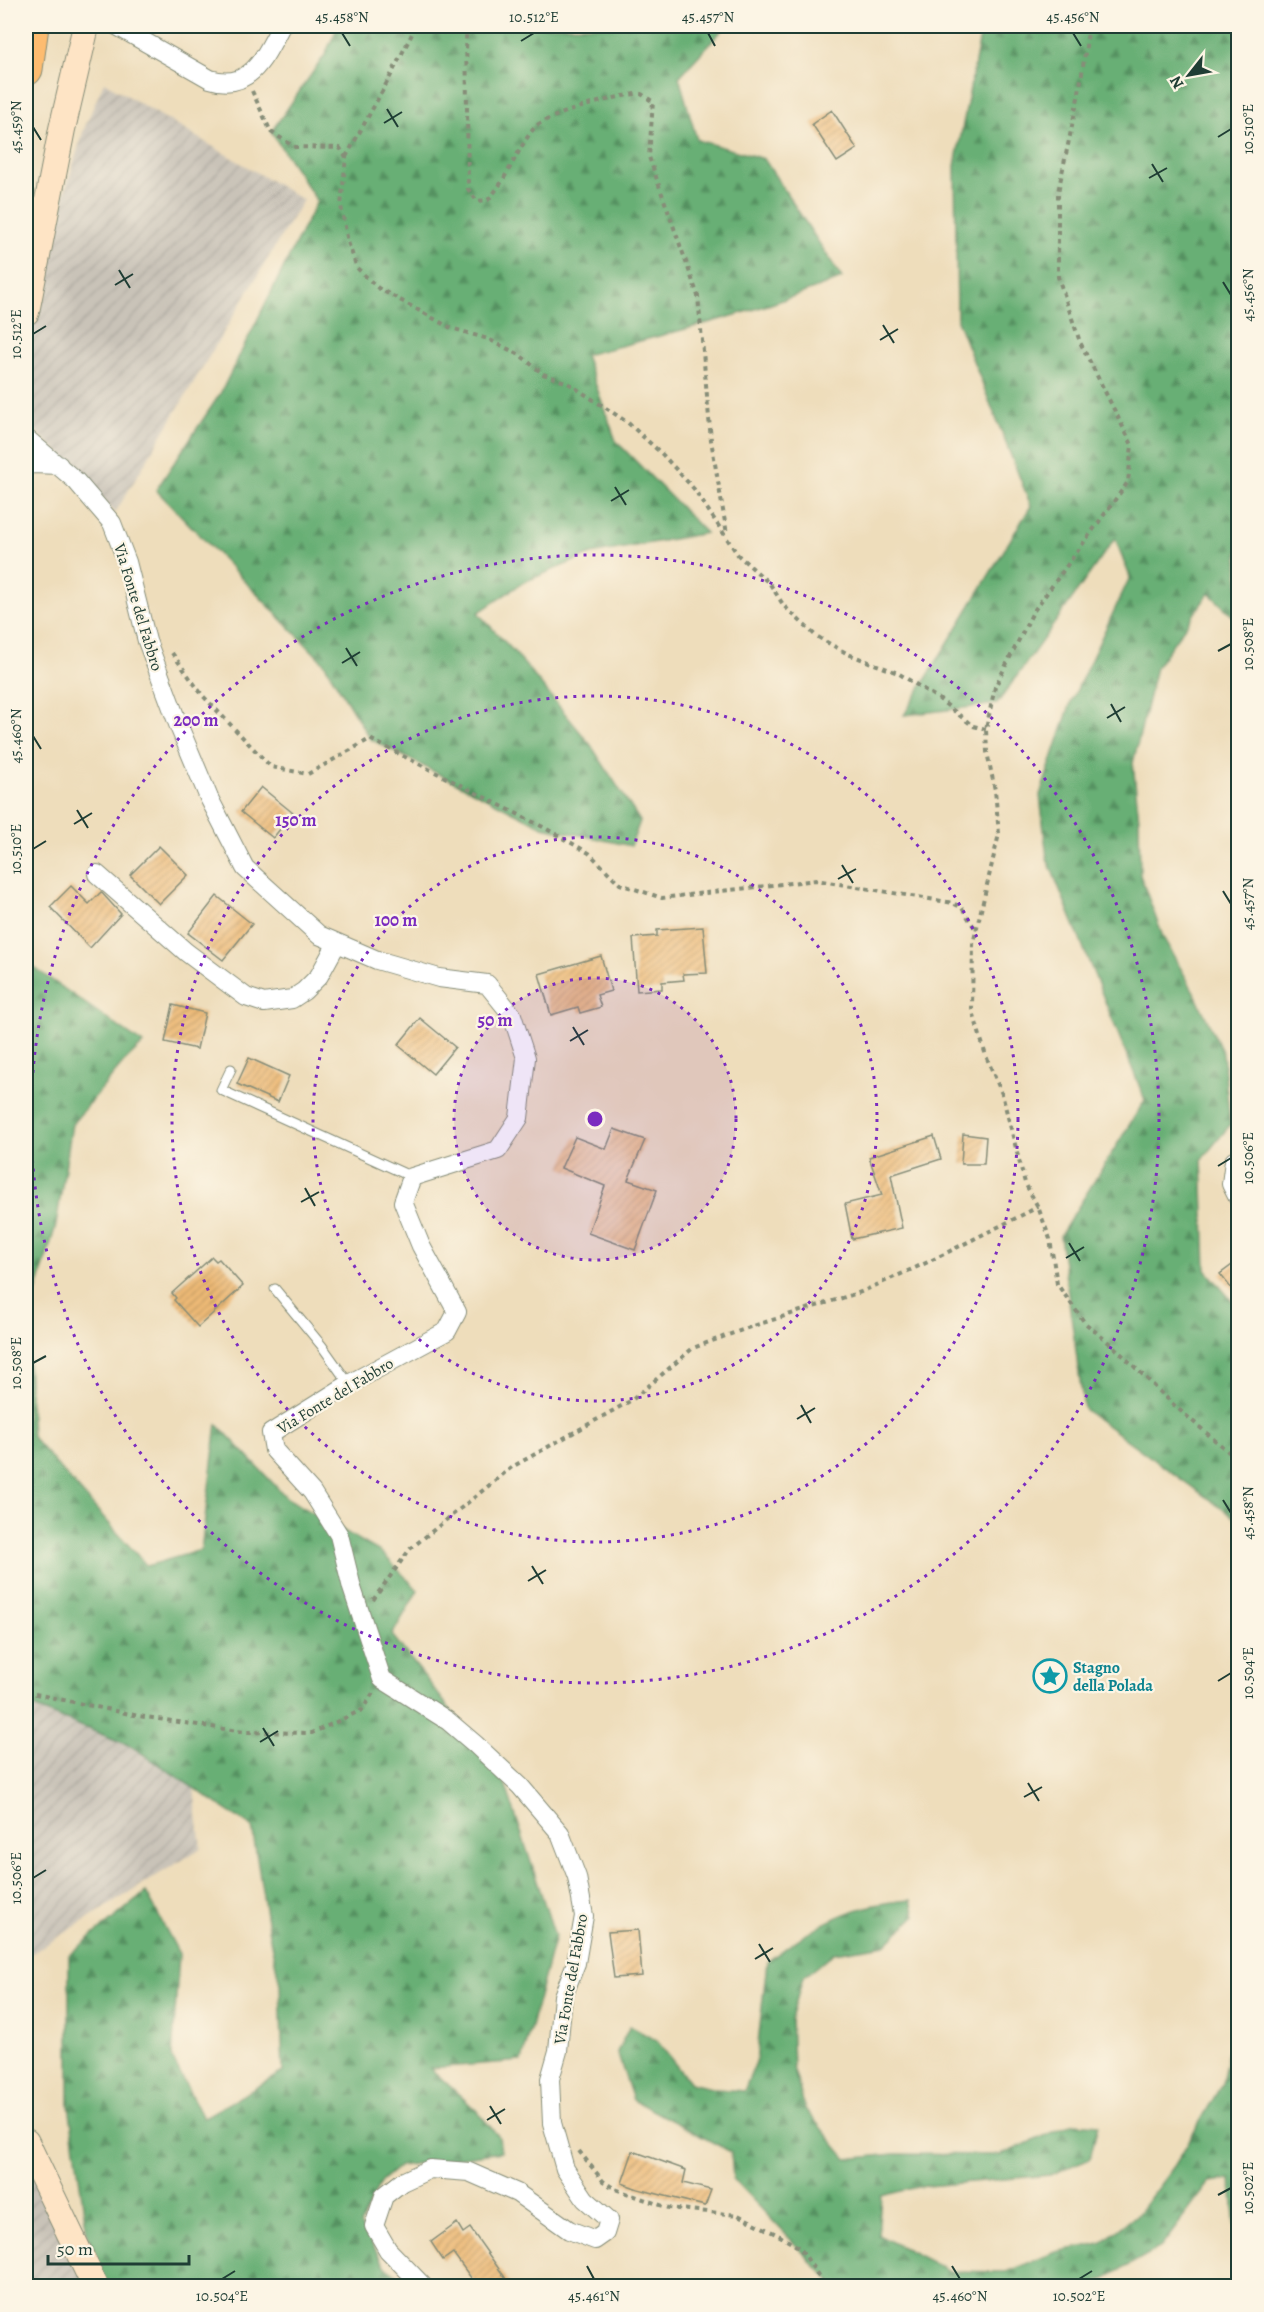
<svg xmlns="http://www.w3.org/2000/svg" width="1264" height="2312" font-family="Alegreya,serif">
<style>
.industrial{fill:url(#industrial-furrows)}
.forest{fill:url(#forest-firs);stroke:#447654;stroke-width:1.5}
.building{fill:url(#building-hatch)}
.lines{fill:none;stroke-linecap:round;stroke-linejoin:round}
.lane-casing{stroke:#868d78;stroke-width:11}
.street-casing{stroke:#868d78;stroke-width:20}
.secondary-casing{stroke:#868d78;stroke-width:28}
.highway-casing{stroke:#868d78;stroke-width:35}
.path{stroke:#868d78;stroke-width:4;stroke-dasharray:4.5 4.5;stroke-linecap:butt}
.lane{stroke:#fff;stroke-width:9}
.street{stroke:#fff;stroke-width:18}
.secondary{stroke:#fee4c5;stroke-width:26}
.highway{stroke:#fdbc6f;stroke-width:33}
.ticks{fill:none;stroke:#1f3d34;stroke-width:2}
.ring{fill:none;stroke:#7b2cbf;stroke-width:3;stroke-dasharray:3 6}
.labels{text-anchor:middle;stroke-width:4.5;stroke-linejoin:round;paint-order:stroke}
.street-label{font-size:16px;fill:#1f3d34;stroke:#fcf5e5}
.culture-label{font-size:16px;font-weight:bold;fill:#0d838f;stroke:#fcf5e5;text-anchor:start}
.centre{fill:#7b2cbf;stroke:#fcf5e5;stroke-width:3}
.ring-label{font-size:18px;text-anchor:middle;font-weight:bold;fill:#7b2cbf;stroke:#fcf5e5;stroke-width:4.5;stroke-linejoin:round;paint-order:stroke}
.neatline{fill:none;stroke:#1f3d34;stroke-width:2}
.ticks-label{font-size:15px;text-anchor:middle;fill:#1f3d34}
</style>
<defs>
<pattern id="industrial-furrows" width="10" height="10" patternUnits="userSpaceOnUse" patternTransform="scale(1.5)"><rect width="10" height="10" fill="#c9c3b8"/><path d="M-1 1l2-2M0 10L10 0M9 11l2-2" fill="none" stroke="#aca89f"/></pattern>
<pattern id="forest-firs" width="22" height="20" patternUnits="userSpaceOnUse" patternTransform="scale(1.5)"><rect width="22" height="20" fill="#68af74"/><path d="M5 1l3.5 6h-7zM16 11l3.5 6h-7z" fill="#559060"/></pattern>
<pattern id="building-hatch" width="6" height="6" patternUnits="userSpaceOnUse" patternTransform="scale(1.5)"><rect width="6" height="6" fill="#edb976"/><path d="M-1 1l2-2M0 6l6-6M5 7l2-2" fill="none" stroke="#bf9862"/></pattern>
</defs>
<rect width="100%" height="100%" fill="#fcf5e5"/>
<filter id="ink" filterUnits="userSpaceOnUse"><feTurbulence type="fractalNoise" baseFrequency=".0167" numOctaves="2"/><feDisplacementMap in="SourceGraphic" scale="12" xChannelSelector="R" yChannelSelector="G"/><feConvolveMatrix kernelMatrix="1 2 1 2 8 2 1 2 1" color-interpolation-filters="sRGB"/></filter>
<filter id="wash" filterUnits="userSpaceOnUse"><feTurbulence type="fractalNoise" baseFrequency=".008" numOctaves="4" result="noise"/><feDisplacementMap in="SourceGraphic" scale="24" xChannelSelector="R" yChannelSelector="G"/><feGaussianBlur stdDeviation="1.35" result="paint"/><feColorMatrix in="noise" values="0 0 0 0 0 0 0 0 0 0 0 0 0 0 0 0 0 1.4 0 .05"/><feComposite in="paint" operator="in"/></filter>
<g filter="url(#wash)">
<rect width="100%" height="100%" fill="#edb"/>
<path class="industrial" d="M104 82 303 200 115 513 77 469 31 427 26 415V320L84 129Z
M26 1704 131 1746 194 1788 201 1848 26 1957Z
M26 2142 96 2286H26Z"/>
<path class="forest" d="M338 26H726L679 77 697 140 764 159 842 278C759 312 672 333 585 355L616 441 706 533 591 554 524 582 478 613 516 654 590 744 640 821 631 846 543 827 370 739 324 663 156 490 220 394 317 201 271 132 325 55Z
M982 26H1238V621L1209 593 1156 667 1133 763 1139 820 1140 875 1163 937 1194 992 1223 1054 1230 1125 1202 1159 1206 1270 1238 1308V1520L1084 1409 1060 1236 1145 1100 1047 858 1040 795 1071 702 1130 577 1115 538 997 704 904 715 1031 506 957 320 955 166Z
M26 962 143 1044 124 1062 72 1124 56 1225 26 1325 32 1437 147 1566 201 1550 217 1424 287 1498 382 1553 418 1590 392 1635 503 1777 555 1936 522 2061 430 2068 477 2111 499 2137 501 2152 399 2166 381 2181 360 2225 386 2267 413 2286H105L89 2248 69 2105V1955L146 1892 179 1954 172 2058 203 2118 283 2072 280 1984 269 1934 252 1827 131 1746 26 1704Z
M911 1900 915 1916 885 1945 834 1953 803 1977 791 2019 793 2067 805 2109 847 2159 894 2154 1001 2155 1074 2123 1098 2125 1090 2158 1050 2175 917 2187 881 2196 878 2235 949 2271 1006 2272 1056 2252 1101 2243 1138 2214 1175 2165 1222 2084 1231 2037 1238 2016V2269L1231 2179 1210 2182 1161 2247 1097 2283 1098 2286H835L733 2179 731 2152 633 2100 617 2052 630 2026 657 2041 690 2083 716 2089 744 2091 756 2062 767 1962C818 1924 846 1905 911 1900Z"/>
<g id="blocks">
<path class="building" d="M832 110 857 149 837 162 812 124Z
M261 787 293 813 273 838 241 812Z
M159 846 188 875 159 904 130 875Z
M71 886 89 904 101 892 121 914 90 948 50 907Z
M217 896 252 924 223 960 188 933Z
M703 927 707 973 683 974 684 980 662 982V989L637 991 633 938 657 936V930Z
M601 956 611 991 597 995 601 1007 580 1013 578 1007 551 1015 539 974Z
M173 1005 205 1013 197 1049 165 1042Z
M420 1018 455 1047 433 1074 398 1045Z
M249 1058 289 1076 278 1102 237 1084Z
M614 1129 645 1140 628 1180 657 1190 635 1250 588 1233 605 1186 561 1168 575 1137 606 1149Z
M963 1134 986 1137 984 1164H961Z
M934 1136 941 1159 891 1175 902 1228 852 1239 845 1204 882 1195 869 1157Z
M212 1257 216 1261 219 1259 243 1286 198 1327 174 1300 176 1298 172 1293Z
M1239 1260V1298L1220 1274Z
M638 1930 642 1976 614 1978 608 1932Z
M633 2151 686 2170 683 2183 711 2190 705 2206 638 2189 622 2183Z
M457 2223 463 2233 470 2228 511 2286H477L453 2253 443 2260 431 2242Z"/>
</g>
</g>
<g filter="url(#ink)">
<use href="#blocks" fill-opacity="0" stroke="#868d78" stroke-width="1.5"/>
<g class="lines">
<defs>
<path id="lane" d="M231 1069 221 1090 412 1177
M275 1289 322 1346 349 1384"/>
<path id="street" d="M117 26 210 79C250 92 265 56 281 26
M26 438 76 481 112 523 127 562 147 641 178 724 209 798 245 868 319 935 377 960 439 978 487 984 512 1015 526 1058 519 1118 498 1150 412 1177 403 1202 421 1246 457 1312 447 1331 349 1384 271 1433 274 1450 312 1492 339 1535 352 1588 382 1679 448 1721 475 1744 520 1786 560 1833 577 1877 584 1916 576 1963 563 1996 558 2051 550 2079 552 2123 565 2169 585 2199 609 2220 605 2233 595 2240 569 2230 517 2193 469 2172 430 2169 402 2182 384 2196 374 2226 388 2250 423 2286
M26 466 33 464 59 465
M97 874 186 952 246 997 264 1003 292 999 304 991 319 976 337 943
M1234 1161 1231 1184 1238 1198"/>
<path id="secondary" d="M26 312 62 129 86 26
M26 2142 95 2286"/>
<path id="highway" d="M26 69 32 26"/>
</defs>
<use href="#lane" class="lane-casing"/>
<use href="#street" class="street-casing"/>
<use href="#secondary" class="secondary-casing"/>
<use href="#highway" class="highway-casing"/>
<path class="path" d="M466 26 468 189 477 201 488 200C508 178 517 149 535 127 544 116 627 92 641 94 644 95 649 100 653 101L649 157 698 296 711 440 727 534
M1089 26 1079 93 1058 192V277L1080 342 1132 445 1128 482 1033 612 995 687 986 729 987 752 995 790 999 834 973 944 972 1009 986 1056 1002 1094 1025 1183 1038 1207 1050 1239 1057 1284 1085 1323 1114 1347 1175 1406 1238 1460
M252 91 271 132 295 147 340 148 346 157 341 206 348 242 357 268 378 288 451 328 488 339 520 355 543 374 568 383 627 422 662 454 694 489 738 555 770 584 784 606 816 636 848 654 898 673 939 699 973 726 986 729
M346 157 390 77 416 26
M172 653 203 696 271 767 308 774 370 739 543 827 589 853 620 884 662 898 816 880 953 903 962 908 976 930
M373 1600 410 1549 512 1467 632 1400 693 1348 750 1327 861 1292 928 1262 1038 1207
M26 1692 139 1716 244 1732 312 1733 362 1710 373 1693
M579 2151 603 2181 615 2189 669 2208 738 2215 780 2236 800 2248 825 2286"/>
<use href="#lane" class="lane"/>
<use href="#street" class="street"/>
<use href="#secondary" class="secondary"/>
<use href="#highway" class="highway"/>
</g>
</g>
<path class="ticks" d="M342 33 350 46M708 33 715 46M1073 33 1081 46M521 41 534 33M387 109 398 127M384 123 402 112M33 127 41 140M1218 137 1231 129M1152 164 1163 182M1149 178 1167 168M119 270 130 288M1223 282 1231 295M115 285 133 274M883 325 894 343M33 334 46 326M880 340 898 329M615 487 626 505M611 501 629 490M346 648 357 666M1218 651 1231 644M342 663 360 652M1111 704 1121 722M1107 718 1125 707M33 736 41 749M77 810 88 828M74 824 92 813M33 849 46 841M842 865 853 883M838 879 856 869M1223 891 1231 904M573 1027 584 1045M570 1041 588 1030M1218 1166 1231 1158M305 1188 315 1206M301 1202 319 1192M1069 1243 1080 1261M1066 1258 1084 1247M33 1363 46 1356M801 1405 811 1423M797 1419 815 1408M1223 1500 1231 1513M532 1566 543 1584M528 1581 546 1570M1218 1681 1231 1673M263 1728 274 1746M260 1742 278 1731M1028 1783 1039 1801M1024 1797 1042 1787M33 1878 46 1870M759 1944 770 1962M755 1959 773 1948M490 2106 501 2124M487 2120 505 2109M1218 2195 1231 2188M587 2266 594 2279M952 2266 960 2279M222 2279 235 2271M1079 2279 1092 2271"/>
<circle cx="595" cy="1119" r="141" fill="#7b2cbf" fill-opacity=".12"/>
<g class="ring">
<circle cx="595" cy="1119" r="141"/>
<circle cx="595" cy="1119" r="282"/>
<circle cx="595" cy="1119" r="423"/>
<circle cx="595" cy="1119" r="564"/>
</g>
<defs>
<symbol id="sight-ring" viewBox="-11 -11 22 22"><circle r="9.5" fill="#fcf5e5" stroke="#0f9aa8" stroke-width="1.5"/><path d="M0-6L1.8-2.2L6-1.7L2.9 1.2L3.7 5.4L0 3.3L-3.7 5.4L-2.9 1.2L-6-1.7L-1.8-2.2Z" fill="#0f9aa8"/></symbol>
</defs>
<g fill-rule="evenodd">
<use href="#sight-ring" x="1031" y="1657" width="38" height="38"/>
</g>
<g class="labels">
<g class="street-label">
<text transform="translate(139 607) rotate(73)" y="6">Via Fonte del Fabbro</text>
<text transform="translate(335 1395) rotate(-31)" y="6">Via Fonte del Fabbro</text>
<text transform="translate(570 1979) rotate(-80)" y="6">Via Fonte del Fabbro</text>
</g>
<g class="culture-label">
<text x="1073" y="1673">Stagno<tspan x="1073" dy="18">della Polada</tspan></text>
</g>
</g>
<circle cx="595" cy="1119" r="9" class="centre"/>
<g class="ring-label">
<text x="196" y="726">200 m</text>
<text x="296" y="826">150 m</text>
<text x="396" y="926">100 m</text>
<text x="495" y="1026">50 m</text>
</g>
<rect width="1264" height="2312" fill="none" stroke="#fcf5e5" stroke-width="66"/>
<g transform="translate(1189 75) rotate(239)" stroke="#fcf5e5" stroke-width="4.5" paint-order="stroke">
<path d="M0-4.5L10 22L0 15L-10 22Z" fill="#1f3d34"/>
<text y="-9" font-size="16" font-weight="bold" text-anchor="middle" fill="#1f3d34">N</text>
</g>
<path d="M48 2255v9h141v-9" fill="none" stroke="#1f3d34" stroke-width="3"/>
<text x="57" y="2255" font-size="18" fill="#1f3d34" stroke="#fcf5e5" stroke-width="4.5" paint-order="stroke">50 m</text>
<rect x="33" y="33" width="1198" height="2246" class="neatline"/>
<g class="ticks-label">
<text x="342" y="22">45.458°N</text>
<text x="534" y="22">10.512°E</text>
<text x="708" y="22">45.457°N</text>
<text x="1073" y="22">45.456°N</text>
<text transform="translate(16 127) rotate(-90)" y="5">45.459°N</text>
<text transform="translate(1248 129) rotate(-90)" y="5">10.510°E</text>
<text transform="translate(1248 295) rotate(-90)" y="5">45.456°N</text>
<text transform="translate(16 334) rotate(-90)" y="5">10.512°E</text>
<text transform="translate(1248 644) rotate(-90)" y="5">10.508°E</text>
<text transform="translate(16 736) rotate(-90)" y="5">45.460°N</text>
<text transform="translate(16 849) rotate(-90)" y="5">10.510°E</text>
<text transform="translate(1248 904) rotate(-90)" y="5">45.457°N</text>
<text transform="translate(1248 1158) rotate(-90)" y="5">10.506°E</text>
<text transform="translate(16 1363) rotate(-90)" y="5">10.508°E</text>
<text transform="translate(1248 1513) rotate(-90)" y="5">45.458°N</text>
<text transform="translate(1248 1673) rotate(-90)" y="5">10.504°E</text>
<text transform="translate(16 1878) rotate(-90)" y="5">10.506°E</text>
<text transform="translate(1248 2188) rotate(-90)" y="5">10.502°E</text>
<text x="222" y="2301">10.504°E</text>
<text x="594" y="2301">45.461°N</text>
<text x="960" y="2301">45.460°N</text>
<text x="1079" y="2301">10.502°E</text>
</g>
</svg>
